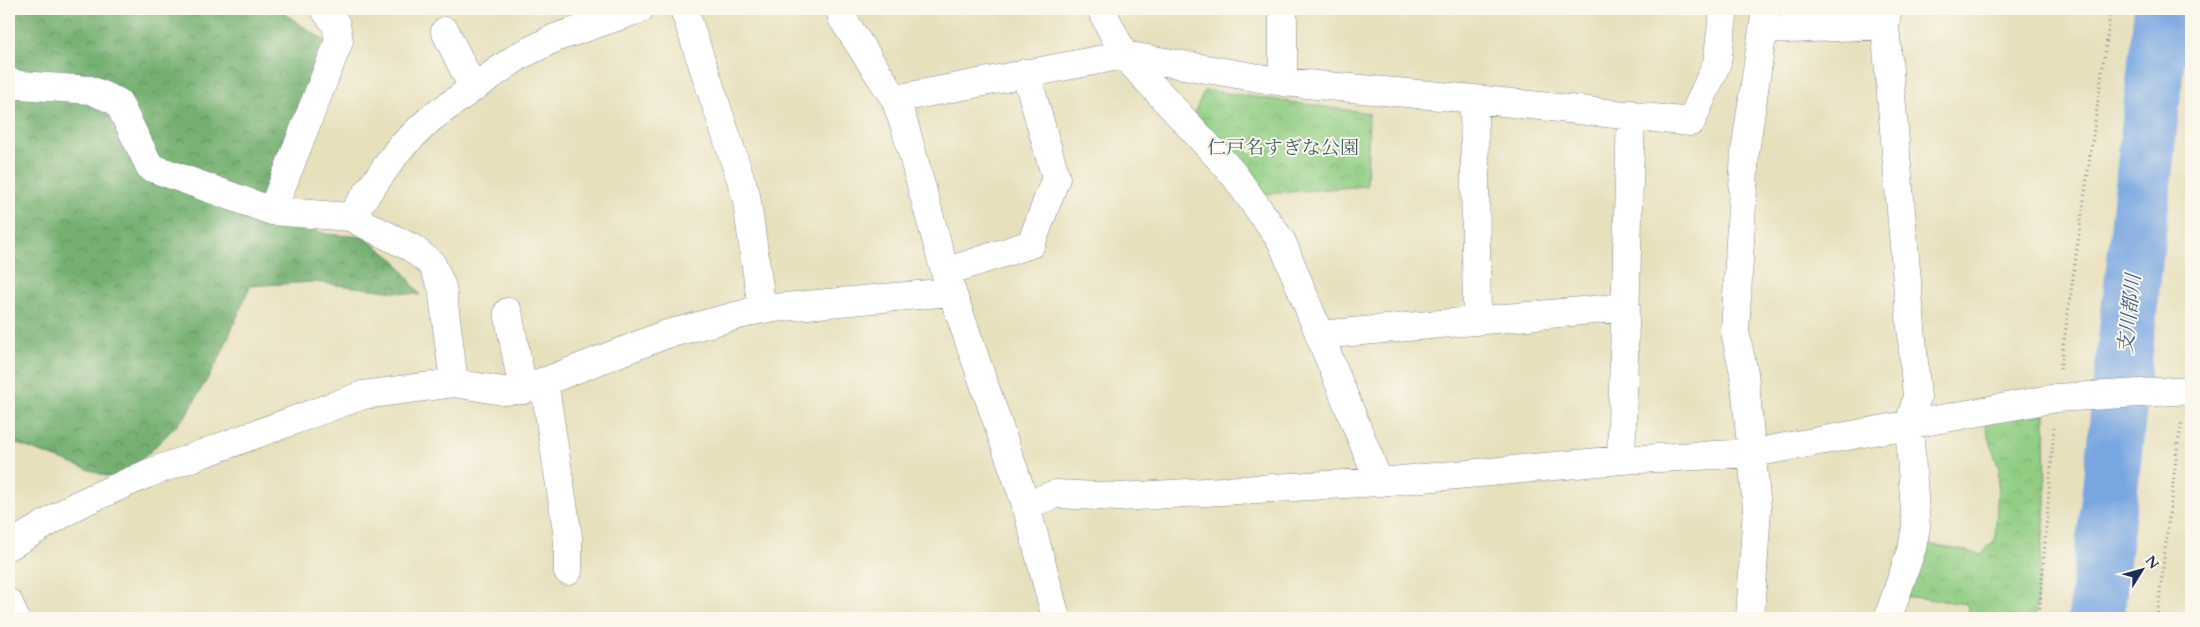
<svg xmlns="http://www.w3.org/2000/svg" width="2200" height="627" font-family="Cardo,'Noto Serif JP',serif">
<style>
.forest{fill:url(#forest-crowns);stroke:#487068}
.park{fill:url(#park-crowns);stroke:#567e70}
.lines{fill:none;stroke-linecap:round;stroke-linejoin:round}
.river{stroke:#77a6e1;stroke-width:56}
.minor-casing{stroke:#81888e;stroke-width:29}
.path{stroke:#81888e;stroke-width:3;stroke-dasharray:1 4;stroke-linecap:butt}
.minor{stroke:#fff;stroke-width:28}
.labels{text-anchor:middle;stroke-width:4;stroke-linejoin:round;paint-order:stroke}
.park-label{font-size:19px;fill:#3e5e69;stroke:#fbf7ec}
.water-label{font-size:20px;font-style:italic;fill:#3b598c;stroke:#fbf7ec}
</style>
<defs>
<pattern id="forest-crowns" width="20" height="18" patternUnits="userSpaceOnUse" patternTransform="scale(1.25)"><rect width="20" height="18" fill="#74b071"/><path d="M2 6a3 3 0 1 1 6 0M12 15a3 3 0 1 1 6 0" fill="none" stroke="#5e9060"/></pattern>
<pattern id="park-crowns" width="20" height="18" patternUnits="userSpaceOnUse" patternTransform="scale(1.25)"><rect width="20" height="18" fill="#91cd83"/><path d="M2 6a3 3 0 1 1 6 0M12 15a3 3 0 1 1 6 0" fill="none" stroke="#7cb074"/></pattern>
</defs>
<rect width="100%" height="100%" fill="#fbf7ec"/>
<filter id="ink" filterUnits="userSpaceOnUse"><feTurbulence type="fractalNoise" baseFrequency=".02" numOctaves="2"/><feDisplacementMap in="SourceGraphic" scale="10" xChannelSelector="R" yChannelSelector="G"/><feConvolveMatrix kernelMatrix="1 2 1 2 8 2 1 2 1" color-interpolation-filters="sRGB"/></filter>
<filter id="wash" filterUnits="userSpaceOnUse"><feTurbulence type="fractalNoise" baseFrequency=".0096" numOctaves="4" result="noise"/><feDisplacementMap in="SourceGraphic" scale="20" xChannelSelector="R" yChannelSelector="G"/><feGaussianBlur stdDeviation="1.12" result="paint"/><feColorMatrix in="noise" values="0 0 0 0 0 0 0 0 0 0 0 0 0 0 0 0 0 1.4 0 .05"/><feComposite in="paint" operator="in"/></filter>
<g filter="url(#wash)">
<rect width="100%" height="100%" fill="#e7e0bd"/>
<path class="forest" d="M9 9H278L341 52 266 213 326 234 364 237 396 261 420 295 313 282 250 286 220 357 185 417 120 481 9 441Z"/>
<path class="park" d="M1205 90 1369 113 1367 186 1265 194 1193 116Z
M2045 413 2046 505 2035 618H1969L1967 604 1905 596 1928 544 1981 554 1995 541 1999 469 1984 421Z"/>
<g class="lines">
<path class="river" d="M2096 618 2162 9"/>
</g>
</g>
<g filter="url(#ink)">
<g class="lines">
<defs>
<path id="minor" d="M684 9 746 195 762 309
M840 9 842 18 895 99 905 127 945 272 1026 505 1056 618
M1101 9 1124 55 1232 172 1282 242 1379 482
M1283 9V82
M1888 9 1885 25 1917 397 1909 425 1916 527 1912 548 1888 618
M1765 30 1885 25
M445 31 473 88
M9 82 20 85 90 90 118 102 150 167 272 211 350 217 412 248 432 264 442 287 454 383
M895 99 1124 55 1283 82 1474 99 1691 122 1717 63 1724 9
M1474 99 1477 321
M272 211 339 41 336 24 324 9
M350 217 399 149 430 119 473 88 519 56 555 38 640 9
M945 272 1031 244 1056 178 1026 73
M508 312 523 390
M1319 335 1626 307
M544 381 568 537V571
M1621 460 1631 114
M1026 505 1056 494 1119 497 1379 482 1621 460 1753 453 2056 398 2191 390
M9 546 79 504 147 474 363 395 454 383 503 391 523 390 664 335 762 309 951 292
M9 603 15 618
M1750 618 1757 508 1744 373 1735 332 1745 152 1766 9"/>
</defs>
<use href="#minor" class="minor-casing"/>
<path class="path" d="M2189 362 2191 302
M2060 369 2111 9
M2039 618 2054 428
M2157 618 2177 450 2182 420"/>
<use href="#minor" class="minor"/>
</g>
</g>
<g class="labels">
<g class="park-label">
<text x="1283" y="154">仁戸名すぎな公園</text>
</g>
<g class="water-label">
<text transform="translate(2129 314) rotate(-84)" y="7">支川都川</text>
</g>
</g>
<rect width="2200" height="627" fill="none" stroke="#fbf7ec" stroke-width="30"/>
<g transform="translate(2142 570) rotate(53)" stroke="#fbf7ec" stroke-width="4" paint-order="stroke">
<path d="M0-4L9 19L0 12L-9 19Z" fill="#1b2f5e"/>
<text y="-8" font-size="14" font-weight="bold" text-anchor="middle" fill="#1b2f5e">N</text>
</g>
</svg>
